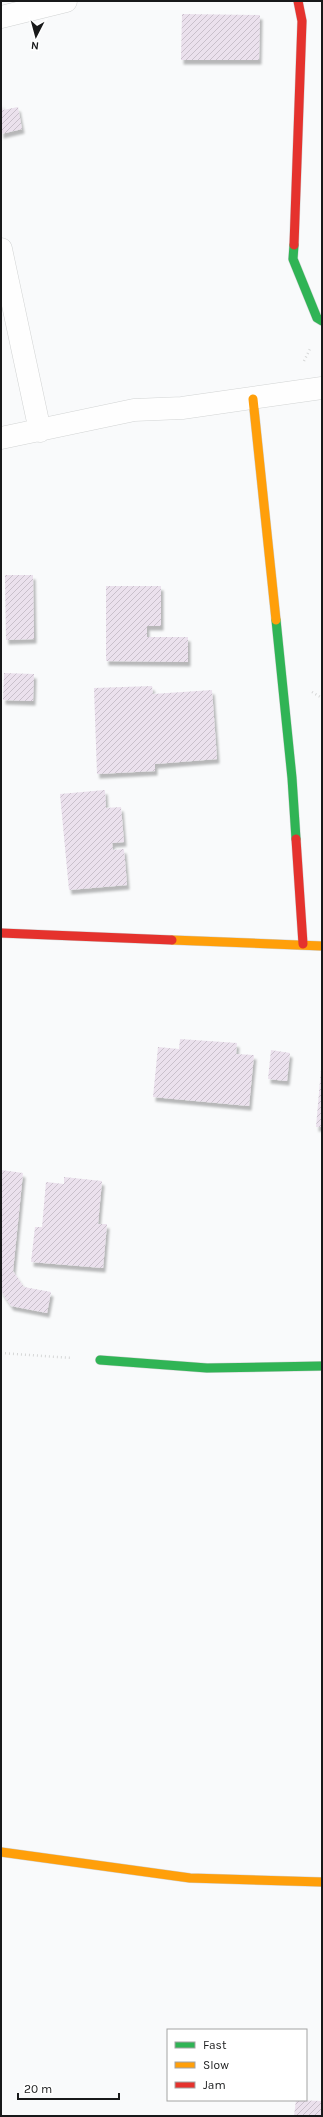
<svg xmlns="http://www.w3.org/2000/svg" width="323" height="2117" font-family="Karla,sans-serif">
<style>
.building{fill:url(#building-hatch);filter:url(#shadow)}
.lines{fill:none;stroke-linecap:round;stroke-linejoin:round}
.street-casing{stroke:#d2d4d4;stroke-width:23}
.fast-casing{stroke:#d2d4d4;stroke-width:10}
.slow-casing{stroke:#d2d4d4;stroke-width:10}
.jam-casing{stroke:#d2d4d4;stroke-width:10}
.path{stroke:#d6d7d7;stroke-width:2.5;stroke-dasharray:1 3;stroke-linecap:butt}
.street{stroke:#fefefe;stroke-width:22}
.fast{stroke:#30b455;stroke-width:9}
.slow{stroke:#ff9f0a;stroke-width:9}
.jam{stroke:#e5322d;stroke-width:9}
</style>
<defs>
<pattern id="building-hatch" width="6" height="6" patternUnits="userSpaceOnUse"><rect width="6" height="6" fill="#ebe1ed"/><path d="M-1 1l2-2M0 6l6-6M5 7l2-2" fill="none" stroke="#c9c0cb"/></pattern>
<filter id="shadow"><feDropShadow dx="2.5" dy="4.5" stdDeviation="1" flood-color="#0004"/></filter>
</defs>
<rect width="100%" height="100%" fill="#f9fafb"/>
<path class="building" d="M182 14 260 15 259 60H181Z
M1 102 3 110 18 107 22 129 1 134Z
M5 575H33L34 639 6 640Z
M106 586H161V626H147V637H188V662L106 661Z
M4 673 34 674 33 701 3 700Z
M152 686 153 694 212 690 217 759 155 764V771L97 774 94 688Z
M105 790 106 808 121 807 124 842 112 843 113 850 124 849 127 885 69 890 60 794Z
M180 1039 237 1043 236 1054 254 1055 249 1106 153 1097 158 1047 179 1049Z
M271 1050 290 1053 287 1081 268 1079Z
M321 1069H322V1127H316Z
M1 1170 23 1173 13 1271 24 1287 51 1292 47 1313 11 1306 1 1291Z
M64 1177 102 1181 98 1224H107L103 1268 31 1262 35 1227H42L46 1182 64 1184Z
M296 2100 322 2101V2116H294Z"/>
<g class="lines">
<defs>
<path id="street" d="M1 17 66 1
M1 249 40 431
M1 438 134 410 182 408 322 388"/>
<path id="fast" d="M294 245 293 259 317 318 322 321
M276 620 292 778 296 839
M100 1360 207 1368 322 1366"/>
<path id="slow" d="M253 399 276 620
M172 940 322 946
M1 1852 190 1878 322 1882"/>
<path id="jam" d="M294 245 302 21 298 1
M296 839 303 944
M1 933 172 940"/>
</defs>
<use href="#street" class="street-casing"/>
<use href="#fast" class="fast-casing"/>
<use href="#slow" class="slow-casing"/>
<use href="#jam" class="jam-casing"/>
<path class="path" d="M304 361 311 347
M312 692 322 698
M1 1353 72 1358"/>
<use href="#street" class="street"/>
<use href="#fast" class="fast"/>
<use href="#slow" class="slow"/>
<use href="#jam" class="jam"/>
</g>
<rect width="323" height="2117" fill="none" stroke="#18191a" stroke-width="4"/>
<rect x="167" y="2029" width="140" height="72" fill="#ffffff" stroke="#a3a3a3"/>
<rect x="175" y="2042" width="20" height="6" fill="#30b455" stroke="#a3a3a3"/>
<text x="203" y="2049" font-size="12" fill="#18191a">Fast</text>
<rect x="175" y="2062" width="20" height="6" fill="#ff9f0a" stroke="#a3a3a3"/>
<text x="203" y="2069" font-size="12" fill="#18191a">Slow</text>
<rect x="175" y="2082" width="20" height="6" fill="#e5322d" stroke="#a3a3a3"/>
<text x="203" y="2089" font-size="12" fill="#18191a">Jam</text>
<g transform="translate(36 36) rotate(186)" stroke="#ffffff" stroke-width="3" paint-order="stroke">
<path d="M0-3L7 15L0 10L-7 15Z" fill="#18191a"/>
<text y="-6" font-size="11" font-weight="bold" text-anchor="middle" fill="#18191a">N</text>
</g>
<path d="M18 2093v6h101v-6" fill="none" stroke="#18191a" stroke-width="2"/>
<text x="24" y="2093" font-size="12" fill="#18191a" stroke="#ffffff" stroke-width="3" paint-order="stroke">20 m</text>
</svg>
